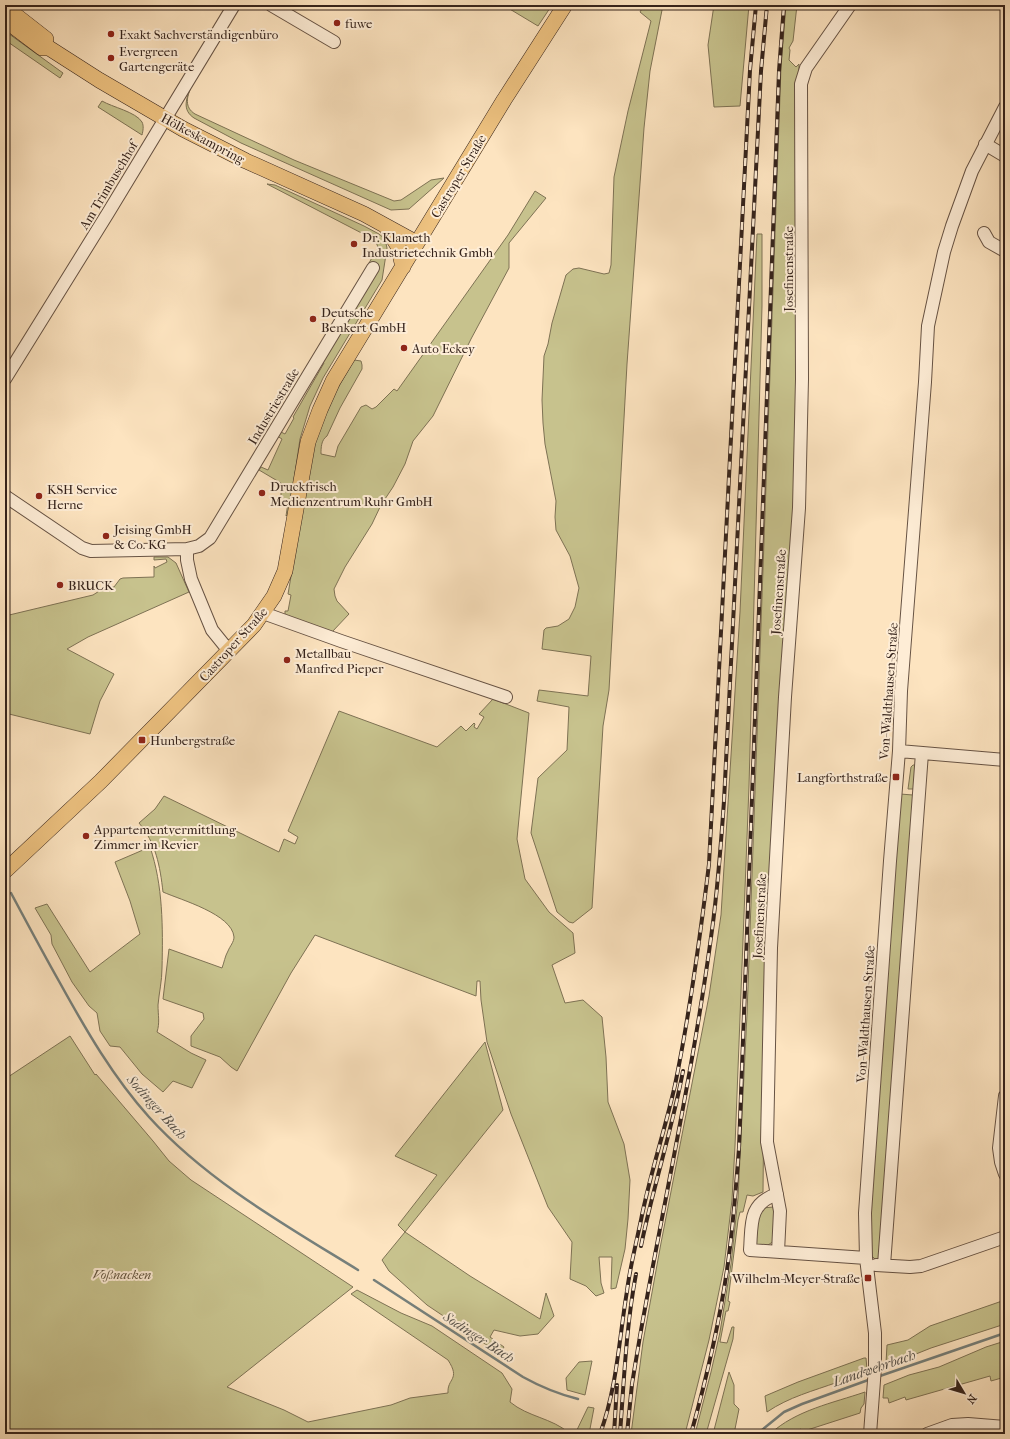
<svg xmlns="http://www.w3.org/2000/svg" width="1010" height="1439" font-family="'IM FELL French Canon',serif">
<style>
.green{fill:#c7c28d;stroke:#7e7254}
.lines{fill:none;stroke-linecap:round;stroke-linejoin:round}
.stream{stroke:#767f7a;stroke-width:2.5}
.minor-casing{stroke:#675344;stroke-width:14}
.major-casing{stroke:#35231b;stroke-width:16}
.minor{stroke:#feedd6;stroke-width:12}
.major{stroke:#eec280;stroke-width:15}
.rail-casing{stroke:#35231b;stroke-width:4}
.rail{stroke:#feedd6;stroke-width:2.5;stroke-dasharray:8;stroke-linecap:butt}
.poi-dot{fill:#8f2418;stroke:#feedd6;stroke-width:1.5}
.labels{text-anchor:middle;stroke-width:4;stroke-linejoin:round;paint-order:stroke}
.poi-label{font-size:13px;fill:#35231b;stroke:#feedd6;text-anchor:start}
.street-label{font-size:13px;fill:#35231b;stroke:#feedd6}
.park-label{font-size:13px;font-style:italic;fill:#61533d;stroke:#feedd6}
.water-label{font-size:14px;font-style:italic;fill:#55514a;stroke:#feedd6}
</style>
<rect width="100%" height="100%" fill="#fde4c0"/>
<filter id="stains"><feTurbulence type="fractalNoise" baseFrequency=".005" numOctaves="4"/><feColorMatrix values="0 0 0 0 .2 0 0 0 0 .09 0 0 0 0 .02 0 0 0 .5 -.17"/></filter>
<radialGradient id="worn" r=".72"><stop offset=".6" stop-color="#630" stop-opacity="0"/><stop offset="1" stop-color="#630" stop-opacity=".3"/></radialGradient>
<path class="green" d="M503 5H552L538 26Z
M644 5H663L650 71 644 128 627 364 609 690 603 726 592 908 573 923 569 922 557 912 531 833 538 778 567 750 569 707 537 701 539 690 588 696 591 656 542 649 544 630 546 628 558 626 569 619 575 607 579 588 570 556 556 530 555 517 556 501 545 444 543 423 542 400 544 356 548 344 552 323 566 275 573 269 579 268 604 274 609 273 611 265 614 177 628 111 651 21 640 12Z
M714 5H749L740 106 714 107 708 45Z
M786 5H797L793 41 789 48 790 50 789 60 796 67 799 64 796 452 764 1088 763 1192 753 1196 747 1195 743 1212H740L738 1220 728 1301 730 1302 728 1311H726L720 1342 727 1343 732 1327H734L733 1339 706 1434H695L711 1372 720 1332 731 1264 738 1198 747 1014 778 152 781 67Z
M5 31 63 73 60 78 5 40Z
M191 87C187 97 184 107 195 114L294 160 394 201 401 200 431 180 444 178 409 209 391 210 382 206 241 143 194 118C182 110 186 99 191 87Z
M102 101C112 107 136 112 142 122 144 126 143 131 142 135L98 107Z
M267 184 275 185 364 226 379 234 385 239 387 248 382 280 323 378 310 406 300 439 289 513 286 516 288 503 281 500V483L259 470 261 467 268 470 282 439 277 436 279 431 285 434 294 418 293 417 324 363 322 361 376 267 369 263 378 247 375 240Z
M535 191 546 198 509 243V268L471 339 433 416 413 441 405 464 393 487 381 505 372 524 345 567 334 589 335 596 337 601 349 614 332 632 285 615V611H288L291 595 288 594 313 447 328 405 354 360 361 361 362 365V369L340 408 327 436C321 440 321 448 321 454L335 457 338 446 361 407 366 405 372 409 376 407 394 389 397 391 508 235Z
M757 234H762V306L749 786 735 1146 732 1200 724 1267 709 1340 685 1434H631L643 1342 661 1243 709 996 721 915 740 612Z
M154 557H168L176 563 189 592 88 637 67 649 114 674 100 701 90 734 5 713V616L93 595 104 588 114 587 120 579 123 578 154 577V566L155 568 167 562 166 559 154 560Z
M493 699 529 713 517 839 525 879 549 912 573 933 575 953 552 965 565 1003 583 1000 602 1017 606 1057 608 1102 624 1144 630 1180 628 1219 625 1249 616 1288 611 1289 612 1257H599L601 1283 604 1293 596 1296 586 1286 570 1279 572 1242 548 1207 511 1114 487 1042 481 1000 480 981H477L476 996 315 935 291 973 237 1071 231 1067 220 1057 191 1046V1036L204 1019 203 1013 163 999 169 949 222 968C224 963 225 956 228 951 230 946 234 942 234 937 232 914 181 900 163 892 160 866 156 843 139 823L155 809 164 796 279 852 284 839 295 844 298 837 288 831 339 711 437 747 461 726 466 731 474 723 475 724 474 727 477 729 484 717 479 714Z
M913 765H916L881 1257 876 1260 871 1255 870 1220 900 794 913 795 914 789H908L911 767Z
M150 847C163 885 163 928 162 968 162 981 159 993 158 1005 158 1015 160 1023 157 1032L191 1053 206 1060 192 1088 173 1081 163 1092 142 1074 120 1047 110 1046 100 1031 97 1013 89 1006 72 982 52 944 51 935 35 908 47 904 90 972 140 934 130 901 115 862Z
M70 1036 95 1075 96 1074 153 1141 169 1161 191 1180 353 1287 227 1387 284 1410 308 1422 391 1405 410 1398 448 1393C447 1378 461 1380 448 1360L351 1294 357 1290 401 1313 432 1326 502 1373 512 1389 510 1402C528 1417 552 1418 569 1433V1434H5V1079Z
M485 1042 503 1110 405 1232 470 1276 540 1319 546 1293 554 1316 538 1334 520 1336 494 1330 490 1337 504 1347 500 1354 427 1305 389 1271 382 1260 405 1232 398 1225 437 1175 395 1156Z
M773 1207 774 1209V1241L765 1247 755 1244V1226L763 1208Z
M1005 1300V1324L931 1348 906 1358 886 1363 887 1345 908 1340 930 1326Z
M1005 1341V1377L991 1381 990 1376 906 1400 905 1397 889 1403 888 1398H883L884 1385 909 1375 939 1367 986 1347Z
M864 1358H866L867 1370C857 1374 848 1378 838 1382 813 1391 789 1397 767 1412L765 1396 798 1382Z
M592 1361 585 1395 567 1390 566 1378 579 1362Z
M729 1372 734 1385V1404L739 1409 734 1434H713Z
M865 1392 864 1404 861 1408 860 1413 801 1432V1429L788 1434H770C796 1410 833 1403 865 1392Z
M588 1407 594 1408 589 1434H575Z"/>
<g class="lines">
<path class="stream" d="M11 893C27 923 43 953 60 983 86 1030 113 1077 149 1117 207 1181 285 1225 358 1270
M374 1280 523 1377C541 1387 558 1394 578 1399
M877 1377 1005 1333
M757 1434 784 1412 802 1404 871 1379"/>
<defs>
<path id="minor" d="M271 5 334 42
M985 144 1005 156
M984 233 989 242 1005 251
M5 379 108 213 234 5
M5 496 82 548 91 551 187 549 199 546 210 538 373 268
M187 549V560L191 579 212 630 229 651
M263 613 341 641 506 697
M899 751 1005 760
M1005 1096 999 1148 1001 1162 1005 1174
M777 1194C748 1204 752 1224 750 1250L866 1258
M778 1252 780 1211 767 1142 771 948 785 697 799 508 802 379 801 84 806 68 850 5
M876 1265 910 1267 921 1266 1005 1237
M884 1265 922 753
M870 1434 875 1367V1333L866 1258 865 1213 890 861 899 751 901 691 925 382 928 326 944 252 952 226 972 171 1005 107
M927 1434 952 1425 968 1424 1005 1427"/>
<path id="major" d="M5 7 46 39
M5 20 42 48H49L99 80 183 129 246 161 364 214 417 243
M387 228 398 246 403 267
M5 871 101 781 254 625 274 596 285 571 308 442 320 410 333 381 504 100 565 5"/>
</defs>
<use href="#minor" class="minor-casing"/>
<use href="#major" class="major-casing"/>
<use href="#minor" class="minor"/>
<use href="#major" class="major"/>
<defs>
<path id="rail" d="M641 1246C653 1187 672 1130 683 1071
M600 1434C617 1388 619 1339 627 1291 630 1267 636 1244 641 1220 650 1174 665 1130 675 1085 690 1012 700 938 709 864L750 70 756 5
M614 1434 617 1385
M620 1434C624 1381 626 1327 636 1274
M627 1434 632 1384 640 1336C664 1201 694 1066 712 930 718 887 721 844 724 801L761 71 767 5
M691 1434C706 1380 719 1325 727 1270 733 1229 736 1188 739 1148L779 71 784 5"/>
</defs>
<use href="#rail" class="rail-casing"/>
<use href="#rail" class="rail"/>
</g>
<g class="poi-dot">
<circle cx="337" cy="23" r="4"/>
<circle cx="111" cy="34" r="4"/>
<circle cx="111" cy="58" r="4"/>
<circle cx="354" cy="244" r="4"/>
<circle cx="313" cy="319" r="4"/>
<circle cx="404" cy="348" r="4"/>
<circle cx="262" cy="493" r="4"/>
<circle cx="39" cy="496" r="4"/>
<circle cx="106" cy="536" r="4"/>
<circle cx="60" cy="585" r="4"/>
<circle cx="287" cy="660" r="4"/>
<rect x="138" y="736" width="8" height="8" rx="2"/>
<rect x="892" y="773" width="8" height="8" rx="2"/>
<circle cx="86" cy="836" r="4"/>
<rect x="864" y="1274" width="8" height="8" rx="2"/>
</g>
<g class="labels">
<g class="poi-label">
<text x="345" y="28">fuwe</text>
<text x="119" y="39">Exakt Sachverständigenbüro</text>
<text x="119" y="56">Evergreen<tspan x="119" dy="15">Gartengeräte</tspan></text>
<text x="362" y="242">Dr. Klameth<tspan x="362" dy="15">Industrietechnik Gmbh</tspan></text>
<text x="321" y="317">Deutsche<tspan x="321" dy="15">Benkert GmbH</tspan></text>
<text x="412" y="353">Auto Eckey</text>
<text x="270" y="491">Druckfrisch<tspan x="270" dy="15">Medienzentrum Ruhr GmbH</tspan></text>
<text x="47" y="494">KSH Service<tspan x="47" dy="15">Herne</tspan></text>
<text x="114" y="534">Jeising GmbH<tspan x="114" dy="15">&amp; Co. KG</tspan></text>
<text x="68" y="590">BRUCK</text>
<text x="295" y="658">Metallbau<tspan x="295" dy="15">Manfred Pieper</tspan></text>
<text x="150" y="745">Hunbergstraße</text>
<text x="888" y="782" text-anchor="end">Langforthstraße</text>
<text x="94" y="834">Appartementvermittlung<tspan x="94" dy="15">Zimmer im Revier</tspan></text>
<text x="860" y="1283" text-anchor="end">Wilhelm-Meyer-Straße</text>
</g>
<g class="street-label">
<text transform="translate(203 138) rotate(28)" y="5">Hölkeskampring</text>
<text transform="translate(458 176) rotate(-59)" y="5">Castroper Straße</text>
<text transform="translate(108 185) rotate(-59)" y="5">Am Trimbuschhof</text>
<text transform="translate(788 269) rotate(-90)" y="5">Josefinenstraße</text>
<text transform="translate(273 406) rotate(-59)" y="5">Industriestraße</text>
<text transform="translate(778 592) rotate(-86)" y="5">Josefinenstraße</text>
<text transform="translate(233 644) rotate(-48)" y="5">Castroper Straße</text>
<text transform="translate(888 691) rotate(-86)" y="5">Von-Waldthausen-Straße</text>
<text transform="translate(759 916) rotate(-87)" y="5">Josefinenstraße</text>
<text transform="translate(865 1014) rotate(-86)" y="5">Von-Waldthausen-Straße</text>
</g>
<g class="park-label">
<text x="122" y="1279">Voßnacken</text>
</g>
<g class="water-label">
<text transform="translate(157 1107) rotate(48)" y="5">Sodinger Bach</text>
<text transform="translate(479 1337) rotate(33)" y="5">Sodinger Bach</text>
<text transform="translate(874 1368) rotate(-19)" y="5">Landwehrbach</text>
</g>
</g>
<rect width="1010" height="1439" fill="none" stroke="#fde4c0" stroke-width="20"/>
<rect x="6" y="6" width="998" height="1427" fill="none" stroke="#35231b" stroke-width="2"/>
<rect x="10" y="10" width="990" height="1419" fill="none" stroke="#35231b"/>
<g transform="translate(964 1393) rotate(128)" stroke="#feedd6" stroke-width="3" paint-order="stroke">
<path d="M0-3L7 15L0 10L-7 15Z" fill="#35231b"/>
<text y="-6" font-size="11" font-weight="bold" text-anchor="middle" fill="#35231b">N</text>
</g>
<rect width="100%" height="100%" filter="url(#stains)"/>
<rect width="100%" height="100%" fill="url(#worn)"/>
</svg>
